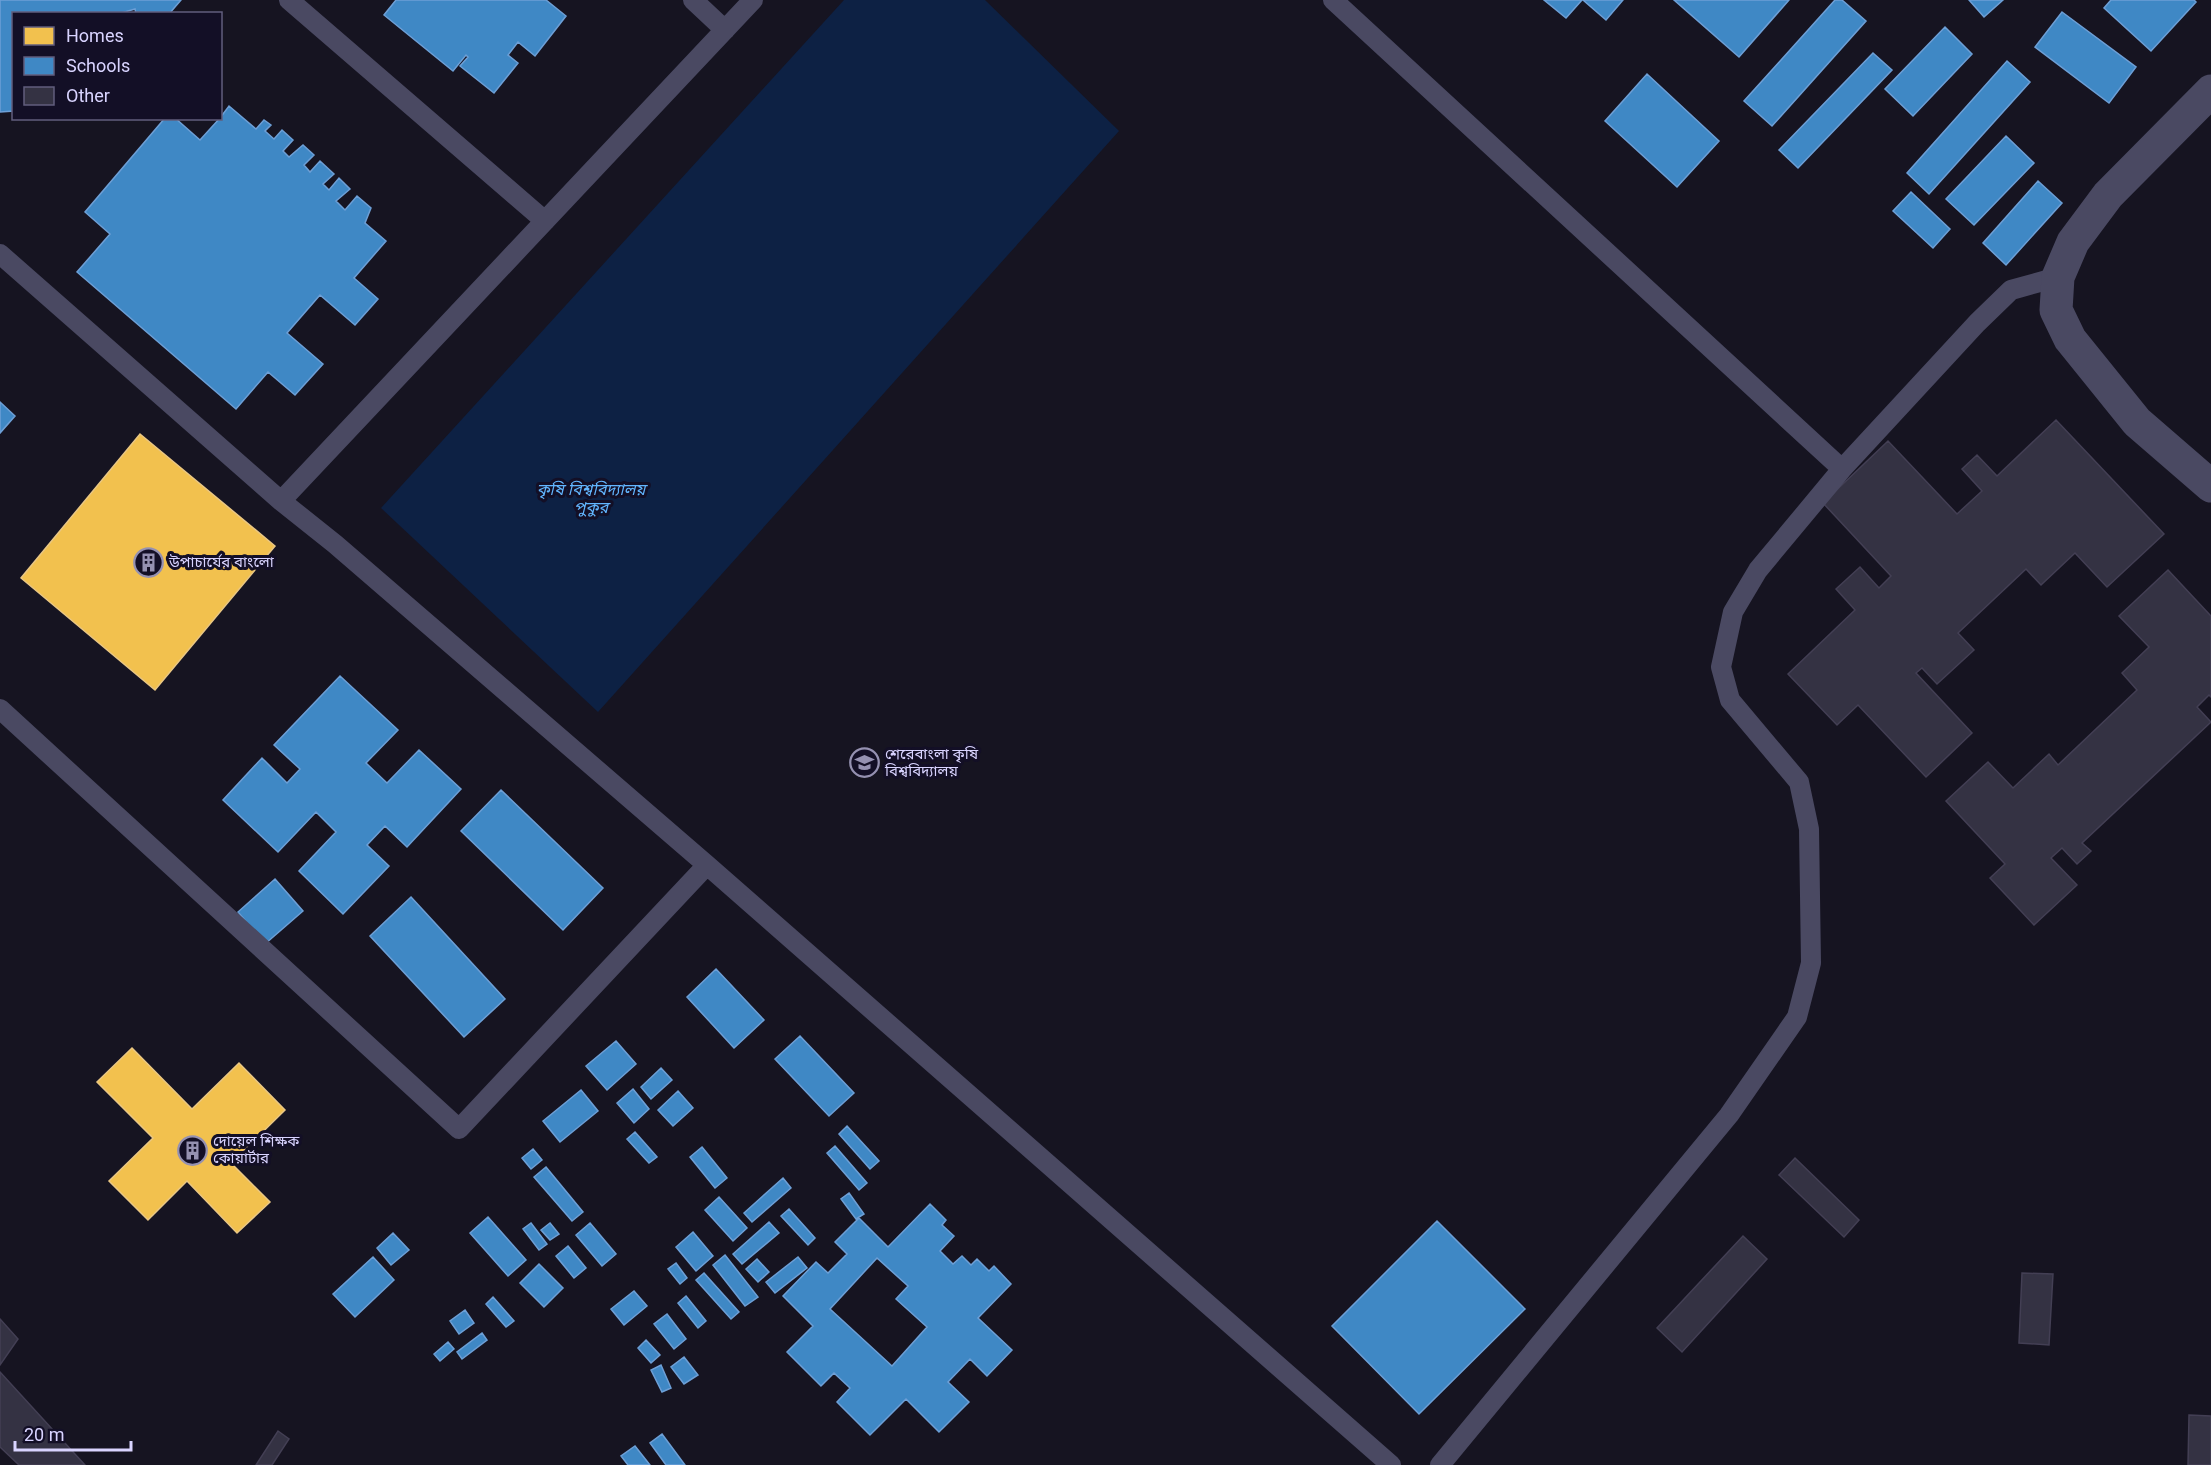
<svg xmlns="http://www.w3.org/2000/svg" width="2211" height="1465" font-family="Roboto,'Noto Sans Bengali',sans-serif">
<style>
.water{fill:#0d2144}
.homes{fill:#f2c14e;stroke:#eac783;stroke-width:1.5}
.schools{fill:#3f88c5;stroke:#6d9fd6;stroke-width:1.5;fill-rule:evenodd}
.building{fill:#343243;stroke:#433f54;stroke-width:1.5}
.lines{fill:none;stroke-linecap:round;stroke-linejoin:round}
.service{stroke:#4a4962;stroke-width:20}
.tertiary{stroke:#4a4962;stroke-width:33}
.labels{text-anchor:middle;stroke-width:6;stroke-linejoin:round;paint-order:stroke}
.poi-label{font-size:15px;fill:#d9d4ff;stroke:#130f26;text-anchor:start}
.water-label{font-size:16px;font-style:italic;fill:#62b6ff;stroke:#130f26}
</style>
<rect width="100%" height="100%" fill="#161421"/>
<path class="water" d="M844 0H985L1119 131 598 712 381 508Z"/>
<path class="homes" d="M140 434 275 546 155 690 21 578Z
M132 1048 192 1109 239 1063 285 1110 231 1163 270 1202 237 1233 187 1181 148 1220 109 1181 153 1138 97 1082Z"/>
<path class="schools" d="M0 0H181L169 14H136L135 9 118 14H14V111L0 112Z
M396 0H546L566 16 535 56 518 42 508 55 518 63 494 93 460 66 468 57 466 55 453 71 384 15Z
M1544 0H1582L1566 18Z
M1583 0H1623L1606 20Z
M1674 0H1789L1739 57Z
M1835 0H1842L1866 21 1772 126 1744 101Z
M1969 0H2003L1984 17Z
M2111 0H2194L2196 2 2151 51 2104 8Z
M2062 12 2136 67 2109 103 2035 47Z
M1945 27 1972 54 1913 116 1885 89Z
M1873 53 1892 70 1798 168 1779 150Z
M2007 61 2030 82 1929 194 1907 173Z
M1647 74 1719 141 1677 187 1605 121Z
M229 106 256 129 264 120 271 125 265 131 274 139 282 130 293 140 283 151 289 157 303 145 314 155 304 165 310 172 320 161 334 174 323 184 329 190 339 178 350 189 336 201 345 210 357 196 371 208 365 223 386 241 354 278 378 299 355 325 320 295 287 333 323 364 295 395 268 372 236 409 77 272 110 234 85 212 165 118H175L200 140 220 118Z
M2006 136 2034 163 1974 225 1946 199Z
M2038 181 2062 203 2006 265 1983 243Z
M1911 192 1950 229 1933 248 1893 211Z
M0 402 15 416 0 433Z
M340 676 398 730 366 763 387 783 419 750 461 789 407 847 385 826 367 845 389 866 343 914 299 871 336 832 316 812 278 852 223 800 262 758 287 783 300 769 274 745Z
M501 790 603 888 563 930 461 831Z
M275 879 303 911 265 944 238 912Z
M411 897 505 999 464 1037 370 936Z
M716 969 764 1020 734 1048 687 997Z
M800 1036 854 1093 829 1116 775 1059Z
M616 1041 636 1064 607 1090 586 1066Z
M661 1068 672 1080 651 1099 641 1087Z
M633 1089 649 1109 634 1123 617 1103Z
M581 1090 598 1111 560 1142 543 1121Z
M678 1091 693 1108 673 1126 658 1110Z
M847 1126 879 1161 870 1169 839 1134Z
M635 1132 657 1157 649 1163 627 1139Z
M835 1146 867 1183 859 1190 827 1153Z
M702 1147 727 1178 715 1188 690 1157Z
M533 1149 542 1160 531 1169 522 1158Z
M546 1167 583 1212 572 1221 534 1177Z
M783 1178 791 1188 752 1222 744 1213Z
M849 1193 864 1214 856 1219 841 1199Z
M719 1197 747 1228 733 1241 705 1210Z
M930 1204 946 1220 942 1225 954 1236 940 1251 953 1264 962 1256 971 1265 977 1259 989 1271 994 1266 1011 1284 978 1318 1012 1350 987 1376 970 1359 948 1382 969 1402 939 1432 906 1399 870 1435 837 1402 850 1388 834 1373 821 1386 787 1352 813 1326 783 1296 816 1262 828 1273 847 1254 835 1242 859 1218 888 1247ZM877 1258 908 1286 896 1299 927 1327 892 1366 830 1309Z
M789 1209 815 1238 808 1245 781 1216Z
M488 1217 526 1260 508 1276 470 1233Z
M1437 1221 1525 1309 1419 1414 1332 1326Z
M769 1222 779 1233 742 1264 733 1254Z
M531 1223 547 1244 539 1250 523 1229Z
M550 1223 559 1234 550 1240 541 1230Z
M590 1223 616 1254 602 1266 576 1235Z
M693 1232 713 1256 696 1271 676 1247Z
M393 1233 409 1250 391 1265 377 1248Z
M568 1246 586 1268 574 1278 556 1256Z
M725 1255 758 1297 745 1306 713 1265Z
M373 1257 394 1280 355 1317 333 1294Z
M798 1257 807 1268 775 1293 766 1282Z
M757 1259 769 1272 758 1282 746 1269Z
M676 1263 687 1278 680 1284 668 1269Z
M539 1264 563 1288 544 1307 520 1283Z
M704 1273 739 1312 731 1319 696 1280Z
M634 1291 647 1306 624 1325 611 1309Z
M686 1296 706 1321 698 1328 678 1303Z
M493 1297 514 1321 506 1327 486 1304Z
M465 1310 474 1323 459 1334 450 1321Z
M667 1314 686 1339 674 1349 654 1324Z
M482 1333 487 1340 462 1359 457 1352Z
M646 1340 660 1355 651 1363 638 1348Z
M448 1342 454 1349 440 1361 434 1354Z
M684 1357 698 1375 684 1384 671 1367Z
M661 1365 671 1388 662 1392 651 1370Z
M662 1434 685 1465H666L650 1443Z
M635 1446 650 1465H628L621 1456Z"/>
<path class="building" d="M2056 420 2164 534 2107 587 2075 553 2041 585 2026 569 1958 633 1974 650 1937 684 1922 668 1916 673 1972 733 1926 777 1858 705 1837 725 1788 674 1855 610 1836 589 1860 567 1879 588 1891 576 1823 503 1888 441 1957 514 1982 491 1962 469 1977 455 1997 476Z
M2168 570 2211 616V697L2209 695 2197 707 2211 722 2082 843 2091 851 2077 864 2062 848 2051 858 2077 885 2034 925 1990 878 2005 864 1946 801 1988 762 2013 788 2049 754 2058 765 2137 690 2122 673 2149 647 2119 616Z
M1795 1158 1859 1220 1844 1237 1779 1175Z
M1743 1236 1767 1259 1682 1352 1657 1328Z
M2022 1273 2053 1274 2049 1345 2019 1343Z
M0 1319 18 1339 0 1365Z
M0 1372 85 1465H19L0 1447Z
M2189 1415 2211 1416V1465H2188Z
M278 1431 289 1439 272 1465H256Z"/>
<g class="lines">
<path class="service" d="M289 0 545 221
M693 0 725 30
M1333 0 1842 469
M0 254 281 501 335 544 707 865 1391 1465
M281 501 753 0
M0 709 459 1129 707 865
M1440 1465 1729 1115 1797 1017 1811 963 1809 829 1799 782 1730 700 1721 667 1733 612 1758 570 1842 469 1977 323 2011 290 2058 277"/>
<path class="tertiary" d="M2211 91 2108 195 2073 242 2058 277 2056 310 2070 339 2137 422 2211 486"/>
</g>
<defs>
<symbol id="building-ring" viewBox="-11 -11 22 22"><circle r="9.5" fill="#130f26" stroke="#9591b1" stroke-width="1.5"/><path d="M-4-6H4V6H1V3H-1V6H-4ZM-2.5-4.3h1.7v1.8h-1.7ZM.8-4.3h1.7v1.8H.8ZM-2.5-1h1.7V.8h-1.7ZM.8-1h1.7V.8H.8Z" fill="#9591b1"/></symbol>
<symbol id="university-ring" viewBox="-11 -11 22 22"><circle r="9.5" fill="#130f26" stroke="#9591b1" stroke-width="1.5"/><path d="M0-5L7-2L0 1L-7-2ZM-4 1L0 2.5L4 1V4Q0 6-4 4Z" fill="#9591b1"/></symbol>
</defs>
<g fill-rule="evenodd">
<use href="#building-ring" x="132" y="546" width="33" height="33"/>
<use href="#university-ring" x="848" y="746" width="33" height="33"/>
<use href="#building-ring" x="176" y="1134" width="33" height="33"/>
</g>
<g class="labels">
<g class="poi-label">
<text x="169" y="567">উপাচার্যের বাংলো</text>
<text x="885" y="759">শেরেবাংলা কৃষি<tspan x="885" dy="17">বিশ্ববিদ্যালয়</tspan></text>
<text x="213" y="1146">দোয়েল শিক্ষক<tspan x="213" dy="17">কোয়ার্টার</tspan></text>
</g>
<g class="water-label">
<text x="591" y="495">কৃষি বিশ্ববিদ্যালয়<tspan x="591" dy="18">পুকুর</tspan></text>
</g>
</g>
<rect x="12" y="12" width="210" height="108" fill="#130f26" stroke="#625e7d" stroke-width="1.5"/>
<rect x="24" y="27" width="30" height="18" fill="#f2c14e" stroke="#625e7d" stroke-width="1.5"/>
<text x="66" y="42" font-size="18" fill="#d9d4ff">Homes</text>
<rect x="24" y="57" width="30" height="18" fill="#3f88c5" stroke="#625e7d" stroke-width="1.5"/>
<text x="66" y="72" font-size="18" fill="#d9d4ff">Schools</text>
<rect x="24" y="87" width="30" height="18" fill="#343243" stroke="#625e7d" stroke-width="1.5"/>
<text x="66" y="102" font-size="18" fill="#d9d4ff">Other</text>
<path d="M15 1441v9h116v-9" fill="none" stroke="#d9d4ff" stroke-width="3"/>
<text x="24" y="1441" font-size="18" fill="#d9d4ff" stroke="#130f26" stroke-width="4.5" paint-order="stroke">20 m</text>
</svg>
